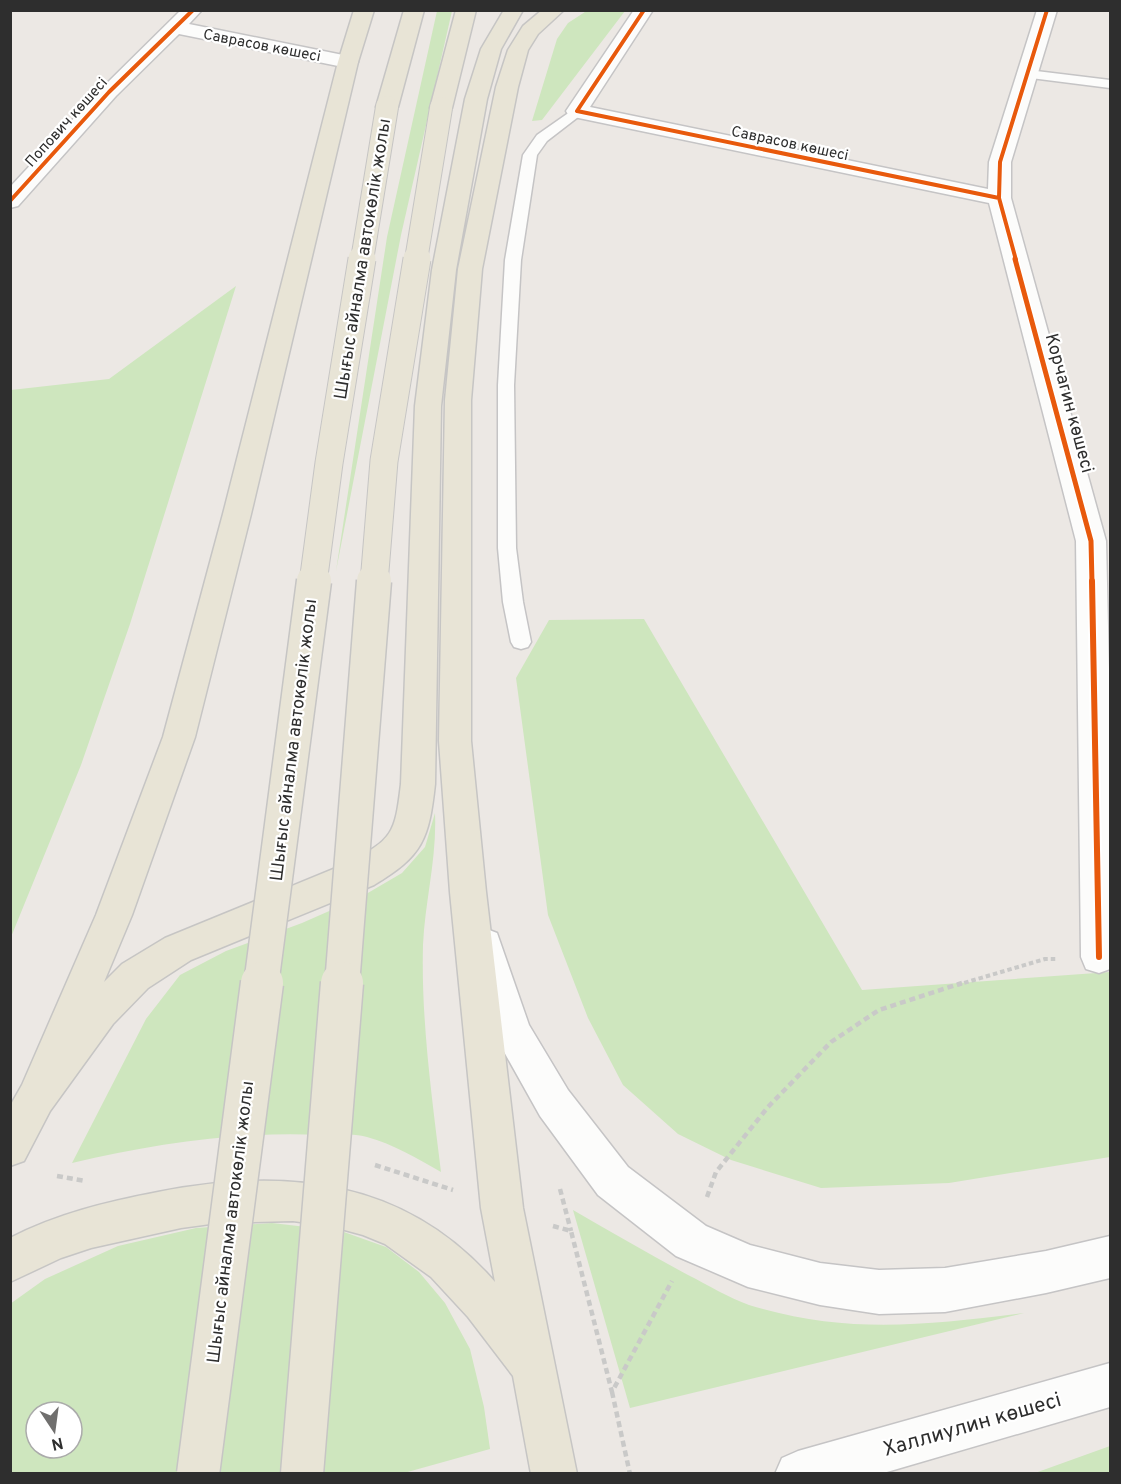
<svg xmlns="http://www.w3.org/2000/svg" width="1121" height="1484" font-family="Overpass,sans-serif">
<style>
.green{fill:#cee6be;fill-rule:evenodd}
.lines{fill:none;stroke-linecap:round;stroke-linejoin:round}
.lane-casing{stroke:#c5c4c5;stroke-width:3}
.street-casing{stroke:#c5c4c5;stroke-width:3}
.secondary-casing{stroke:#c5c4c5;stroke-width:3}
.primary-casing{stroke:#c6c5c4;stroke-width:3}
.path-far1{stroke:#c9c9c8;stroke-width:4;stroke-dasharray:4.5 3;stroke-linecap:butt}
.path{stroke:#c9c9c8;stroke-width:4.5;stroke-dasharray:6 4;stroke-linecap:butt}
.lane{fill:#fcfcfb;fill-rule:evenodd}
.street{fill:#fcfcfb;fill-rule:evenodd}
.secondary{fill:#fcfcfb;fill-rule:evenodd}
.primary{fill:#e8e4d6;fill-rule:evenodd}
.primary-bridge-far3-casing{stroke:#c6c5c4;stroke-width:24;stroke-linecap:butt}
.primary-bridge-far2-casing{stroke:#c6c5c4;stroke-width:29;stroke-linecap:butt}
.primary-bridge-far1-casing{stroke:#c6c5c4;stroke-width:37;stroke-linecap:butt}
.primary-bridge-casing{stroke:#c6c5c4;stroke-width:45;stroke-linecap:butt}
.primary-bridge-far3{stroke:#e8e4d6;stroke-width:22}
.primary-bridge-far2{stroke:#e8e4d6;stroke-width:27}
.primary-bridge-far1{stroke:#e8e4d6;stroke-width:34}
.primary-bridge{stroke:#e8e4d6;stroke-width:42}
.cycleway-far2-casing{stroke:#fff;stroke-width:6}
.cycleway-far1-casing{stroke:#fff;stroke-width:8}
.cycleway-casing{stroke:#fff;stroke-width:10}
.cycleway-far2{stroke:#e8590c;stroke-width:4}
.cycleway-far1{stroke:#e8590c;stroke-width:5}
.cycleway{stroke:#e8590c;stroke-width:6}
.labels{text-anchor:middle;stroke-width:4.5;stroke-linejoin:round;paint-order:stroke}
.far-street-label{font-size:15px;fill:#2e2e2e;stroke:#fff}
.street-label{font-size:18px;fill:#2e2e2e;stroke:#fff}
.near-street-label{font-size:21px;fill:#2e2e2e;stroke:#fff}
</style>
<rect width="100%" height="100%" fill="#ece8e4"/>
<path class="green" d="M588 10 625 11 542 120 532 121 557 39 568 23Z
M437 11H452L401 235 336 571 387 237Z
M236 286 130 624 81 765 11 937V390L109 379Z
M644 619 862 990 1110 972V1157L949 1183 821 1188 731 1160 678 1134 623 1085 588 1018 548 915 516 678 549 620Z
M435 813C437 858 425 901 423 945 421 1021 432 1097 441 1172 418 1159 393 1144 367 1137 353 1133 336 1135 321 1135 237 1131 154 1144 72 1163L146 1019 180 975 226 951 302 923 361 897 402 873 425 847Z
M573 1210C611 1232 649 1254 688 1275 708 1285 729 1298 749 1305 847 1335 926 1325 1024 1313L630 1408Z
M272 1223 341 1231 386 1247 419 1272 445 1303 470 1349 484 1407 490 1449 404 1473H11L10 1304 45 1279 118 1246 196 1228ZM36 1412H72V1448H36Z
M1110 1446V1473H1035Z"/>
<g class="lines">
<defs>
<path id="lane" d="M1028 70 1110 80V88L1023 77 1021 74 1023 71Z
M577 107 584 111 582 114 547 141 537 155 521 260 514 385 516 548 523 602 531 642 528 647 521 649 514 647 511 642 503 602 498 548V385L505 260 523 155 537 135Z"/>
<path id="street" d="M181 10H202L189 24 348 56 355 58 358 62 355 66 348 68 179 34 116 96 18 206 10 208V187L102 88Z
M634 10H653L590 107 988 189 989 162 1037 10H1057L1011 162V198L1106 541 1110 712V969L1099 973 1086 969 1081 957 1076 541 989 203 569 116 566 111Z"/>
<path id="secondary" d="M484 928 497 933 529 1025 568 1090 628 1167 706 1226 750 1245 820 1263 879 1270 945 1268 1046 1251 1110 1236V1278L1046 1293 945 1312 879 1314 820 1305 748 1287 676 1256 598 1195 540 1116 493 1032 466 944 471 933Z
M1110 1363V1407L880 1474H775L782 1458 798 1451Z"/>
<path id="primary" d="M354 10H374L358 62 251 514 195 737 132 915 104 982 122 964 165 938 348 863C393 839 395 834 401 784L415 406 432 270 465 99 481 49 504 10H523L501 49 487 99 456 270 441 406 435 784C429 839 423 856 374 885L191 960 148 988 113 1024 50 1111 24 1161 10 1166V1106L22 1085 96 915 163 737 223 514 338 62Z
M404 10H424L398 107 395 112 387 113 379 112 376 107Z
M456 10H476L452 108 449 113 441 114 433 113 430 108Z
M542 10H564L538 34 528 50 518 87 482 269 471 400V741L486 892 523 1208 577 1474H531L513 1376 468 1317 431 1277 385 1244 363 1235 330 1226 293 1221 218 1223 181 1228 91 1248 61 1258 10 1282V1238C57 1214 106 1202 158 1192 285 1167 405 1178 495 1282L481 1208 450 892 439 741 445 400 458 269 496 87 508 50 523 26Z"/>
</defs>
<use href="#lane" class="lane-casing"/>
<use href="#street" class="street-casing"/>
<use href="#secondary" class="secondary-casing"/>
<use href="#primary" class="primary-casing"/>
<path class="path-far1" d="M957 985 1045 959H1056"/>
<path class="path" d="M375 1165 453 1190
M57 1176 85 1181
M560 1189 571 1231
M707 1197 716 1172 768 1107 831 1042 879 1010 962 983
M553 1226 571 1231 612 1392 672 1281
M612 1392 630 1474"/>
<use href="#lane" class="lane"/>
<use href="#street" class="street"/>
<use href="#secondary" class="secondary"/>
<use href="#primary" class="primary"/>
<defs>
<path id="primary-bridge-far3" d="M362 260 387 107
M416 260 441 108"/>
<path id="primary-bridge-far2" d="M313 583 329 463 362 259
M374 583 384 461 417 259"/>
<path id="primary-bridge-far1" d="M261 985 314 581
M342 985 374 581"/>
<path id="primary-bridge" d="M198 1474 262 983
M302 1474 342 983"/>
</defs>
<use href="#primary-bridge-far3" class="primary-bridge-far3-casing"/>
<use href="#primary-bridge-far2" class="primary-bridge-far2-casing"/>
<use href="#primary-bridge-far1" class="primary-bridge-far1-casing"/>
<use href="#primary-bridge" class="primary-bridge-casing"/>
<use href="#primary-bridge-far3" class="primary-bridge-far3"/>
<use href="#primary-bridge-far2" class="primary-bridge-far2"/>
<use href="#primary-bridge-far1" class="primary-bridge-far1"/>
<use href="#primary-bridge" class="primary-bridge"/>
<defs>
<path id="cycleway-far2" d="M644 10 577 111 999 198
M10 201 109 92 193 10
M1016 260 999 198 1000 162 1047 10"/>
<path id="cycleway-far1" d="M1015 259 1091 541 1092 583"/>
<path id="cycleway" d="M1092 581 1099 957"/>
</defs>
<use href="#cycleway-far2" class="cycleway-far2-casing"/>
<use href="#cycleway-far1" class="cycleway-far1-casing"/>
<use href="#cycleway" class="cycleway-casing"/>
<use href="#cycleway-far2" class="cycleway-far2"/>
<use href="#cycleway-far1" class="cycleway-far1"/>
<use href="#cycleway" class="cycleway"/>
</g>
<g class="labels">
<g class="far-street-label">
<text transform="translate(262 45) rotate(11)" y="5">Саврасов көшесі</text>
<text transform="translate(66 122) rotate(-48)" y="5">Попович көшесі</text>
<text transform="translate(790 143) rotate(12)" y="5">Саврасов көшесі</text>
</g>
<g class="street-label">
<text transform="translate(362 259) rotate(-81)" y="6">Шығыс айналма автокөлік жолы</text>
<text transform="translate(1070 403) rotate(75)" y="6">Корчагин көшесі</text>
<text transform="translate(293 740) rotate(-83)" y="6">Шығыс айналма автокөлік жолы</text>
<text transform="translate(230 1222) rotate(-83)" y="6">Шығыс айналма автокөлік жолы</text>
</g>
<g class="near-street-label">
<text transform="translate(972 1424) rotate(-16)" y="7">Халлиулин көшесі</text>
</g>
</g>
<rect width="1121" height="1484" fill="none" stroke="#2e2e2e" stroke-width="24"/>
<g transform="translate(54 1430) rotate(167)"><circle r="28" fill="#ffffff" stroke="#ababab" stroke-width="1.5"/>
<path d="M0-4.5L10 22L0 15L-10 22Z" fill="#706f6e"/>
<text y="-9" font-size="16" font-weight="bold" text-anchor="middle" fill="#2e2e2e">N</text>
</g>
</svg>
